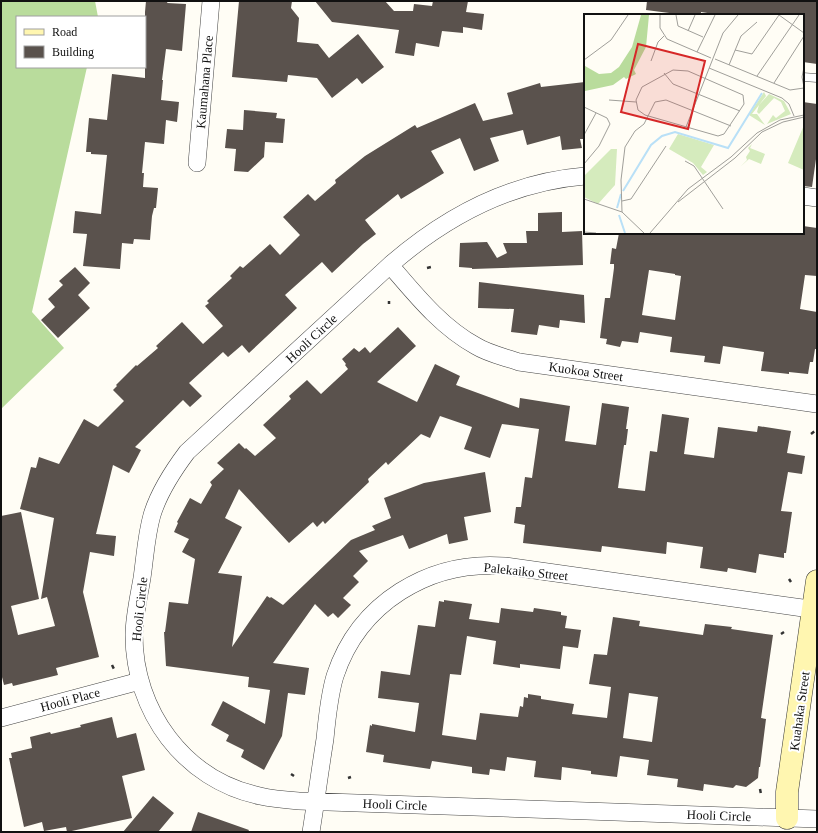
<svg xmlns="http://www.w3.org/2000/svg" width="818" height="833" font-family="'Times New Roman',serif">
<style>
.forest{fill:#b9dc9c}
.building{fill:#5a524d;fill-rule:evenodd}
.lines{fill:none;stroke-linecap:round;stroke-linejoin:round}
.lane-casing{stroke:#444;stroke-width:9}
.street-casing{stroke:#444;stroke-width:18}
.secondary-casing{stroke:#333;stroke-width:23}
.path{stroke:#333;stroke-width:2.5;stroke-dasharray:4 2;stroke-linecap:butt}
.lane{stroke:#fff;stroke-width:8}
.street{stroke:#fff;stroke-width:17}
.secondary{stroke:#fff6b0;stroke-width:22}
.labels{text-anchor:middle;stroke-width:4;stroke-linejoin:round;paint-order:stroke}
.street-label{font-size:13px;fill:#111;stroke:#fff}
.inset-river{fill:none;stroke:#b9e0f7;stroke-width:2}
.inset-road{fill:none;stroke:#a09f9a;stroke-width:1}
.view{fill:#d62828;fill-opacity:0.15;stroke:#d62828;stroke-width:2}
.inset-edge{fill:none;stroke:#111;stroke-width:2}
</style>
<rect width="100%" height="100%" fill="#fffdf5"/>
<path class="forest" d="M1 1H95L98 17H17V67H87L32 312 64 348 1 409Z"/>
<path class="building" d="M146 1H168L167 3 186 4 182 51 166 49 162 80H163L161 100 179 102 177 122 166 120 164 144 145 142 142 173H144L143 187 158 188 156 208H154L152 216 150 240 134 239 133 244 122 243 120 269 83 266 87 234 73 233 75 211 101 214 107 155 91 154V152H86L89 118 107 120 112 74 145 78V12Z
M239 1H292L291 8 299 18 297 42 318 44 329 58 358 34 384 67 362 84 357 78 332 98 317 78 288 75 287 82 232 77Z
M315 1H385L394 11H413L414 4 432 6 433 1H468L466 12 484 14 482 30 463 27V33L442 31 439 47 416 43 414 56 395 53 399 30 332 22Z
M647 1H817V64L803 62V15H720L701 12V15H685L646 10Z
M585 82V139H580L582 148 562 150 560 136 527 145 523 130 490 138 499 161 474 171 460 138 431 151 444 173 401 199 398 194 365 220 376 234 363 244 332 273 322 262 285 295 297 308 249 353 242 345 228 357 223 352 189 383 202 396 190 407 183 400 135 447 141 450 129 473 113 465 96 534 116 536 114 556 90 552 83 592 99 657 56 668 58 675 13 686 12 683 4 685 1 673V516L21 512 39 599 11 606 18 635 55 626 47 597 41 599 54 518 20 509 31 467 36 468 39 457 59 464 84 419 98 427 124 401 113 390 117 386 116 385 136 365 137 366 158 348 156 346 182 322 203 344 223 326 205 306 209 303 207 301 232 278 230 276 240 266 243 268 270 244 280 255 300 235 283 217 308 194 315 201 336 183 335 180 365 156 415 125 417 128 475 103 483 121 513 114 507 93 540 83 541 87Z
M803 102 817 104V152L812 187 803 186Z
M244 110 277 113 276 118 285 119 283 143 265 142 264 157 248 172 234 171 236 149 225 148 227 129 243 130Z
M562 212V232L582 231 583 265 472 269V268L459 267 460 243 487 242 497 258 507 253 503 243H527L526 231H538V213Z
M803 226 817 228V276L805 275 800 309 817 312V349H815L813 362H810L808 374 789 372V374L761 371 764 352 723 346 720 364 704 362 705 356 670 352 672 337 640 332 638 343 622 341 620 347 606 344 607 339 600 338 605 298H610L614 268V264H610L612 248 616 249 619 233H731L747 235 748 233H803ZM649 270 675 274V275L681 276 675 320 642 315Z
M75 267 90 283 78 295 90 308 58 338 41 320 55 307 48 299 63 285 59 281Z
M479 282 584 295 585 323 560 320 559 328 539 325 537 335 511 332 514 309 478 308Z
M398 327 416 346 377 382 417 402 435 364 460 376 456 385 519 408 520 398 570 406 565 441 596 445 602 403 629 407 626 429H628L626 445H624L618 488 645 491 650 451 657 452 662 414 689 418 684 454 714 458 718 427 757 432 758 426 791 431 787 453 805 456 802 474 788 472 781 511 792 512 786 553H784V558L759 554 756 573 728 568 727 572 700 568 703 547 667 542 666 554 602 546 601 552 523 543 525 525 514 523 516 507H521L525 477 532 478 539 429 502 424 490 458 464 449 472 427 440 416 430 438 421 434 388 465 386 462 368 479 369 482 325 524 323 521 317 527 313 522 289 543 239 489 225 518 242 527 218 573 242 576 232 647 267 596 270 598 271 597 283 605 351 540 375 530 372 526 391 518 384 498 424 483 485 472 491 512 464 517 468 540 449 544 447 534 409 549 403 535 359 551 368 561 353 576 359 582 343 598 351 605 338 618 333 613 328 617 315 604 273 663 309 668 305 695 288 693 282 736 264 770 241 757 244 750 226 741 229 735 211 725 223 701 265 724 270 690 248 687 249 677 166 666 164 632H165L169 602 188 604 195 559 182 552 189 539 174 532 178 523 177 522 190 498 201 504 212 485 210 482 224 469 217 463 239 443 245 449 246 448 255 456 276 438 263 425 291 399 289 396 307 380 321 394 348 369 345 365 346 364 342 359 354 348 359 352 365 347 370 353Z
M444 600 472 604 469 619 499 623 501 608 533 612 534 608 561 612V615L567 616 565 628 581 630 578 648 563 646 560 669 520 664V668L493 664 496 641 467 636 461 675 450 674 442 735 476 740 480 713 518 717 520 706 523 707 524 697 528 698V694L541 696V699L574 704 572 714 607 718 611 687 589 684 594 654 607 655 613 617 640 621 639 626 703 635 705 624 732 627 731 629 773 635 761 718 766 719 760 767H759L758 778 746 787 736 785 733 788 704 784 703 791 677 787 678 779 647 775 649 760 620 756 617 777 591 774V771L562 767 561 780 534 777 536 761 507 757 505 771 490 769 489 775 472 773V767L432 761 430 769 383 762 384 755 366 752 370 725 372 726V724L415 732 419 703 378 698 381 671 410 675 418 625 435 627 439 601 444 602ZM629 693 658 697 652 742 623 738Z
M112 717 117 738 136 733 145 770 122 776 132 818 67 832 66 827 44 831 42 822 24 827 9 758H12L11 753 32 748 30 737 50 732 51 734 81 727 80 725Z
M153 796 174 813 158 832H123Z
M198 812 249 830 248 832H191Z"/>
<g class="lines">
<defs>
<path id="lane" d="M803 77 817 78"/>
<path id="street" d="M197 163 211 1
M585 176C511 182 445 217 390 265L187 452C172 472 159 492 152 515 146 536 145 558 142 578 139 596 134 617 134 635 134 711 184 780 260 796 273 799 286 800 299 801L817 819
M803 196 817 198
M390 265C415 294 441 327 476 346 489 354 505 357 519 362L817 404
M1 718 140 681
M311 832C316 801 320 770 325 739 327 718 329 696 335 676 359 603 429 560 505 566L817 610"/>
<path id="secondary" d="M787 818V792L817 581"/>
</defs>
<use href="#lane" class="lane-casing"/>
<use href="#street" class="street-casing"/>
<use href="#secondary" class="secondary-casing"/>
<path class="path" d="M427 268 431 267
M389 304V301
M811 434 815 431
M789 579 791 582
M781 634 784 632
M112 665 114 669
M291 774 294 776
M348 778 351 777
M760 789 761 794"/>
<use href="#lane" class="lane"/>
<use href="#street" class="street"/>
<use href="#secondary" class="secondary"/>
</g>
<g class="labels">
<g class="street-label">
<text transform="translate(204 82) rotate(-85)" y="5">Kaumahana Place</text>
<text transform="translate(311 338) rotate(-43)" y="5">Hooli Circle</text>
<text transform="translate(586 371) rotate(8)" y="5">Kuokoa Street</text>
<text transform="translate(526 571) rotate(6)" y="5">Palekaiko Street</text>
<text transform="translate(139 609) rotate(-84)" y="5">Hooli Circle</text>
<text transform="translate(70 699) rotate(-15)" y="5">Hooli Place</text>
<text transform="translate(799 711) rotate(-82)" y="5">Kuahaka Street</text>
<text transform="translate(395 804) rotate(2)" y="5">Hooli Circle</text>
<text transform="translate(719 815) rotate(2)" y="5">Hooli Circle</text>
</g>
</g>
<g transform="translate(584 14)">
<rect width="220" height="220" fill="#fffdf5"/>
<path d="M180 78 182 82 168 100H173L181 111 165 101ZM185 80 200 87 207 100 183 110 189 101 192 104 201 97 197 88 190 84 175 100 173 98 175 91ZM220 111V156L204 149ZM94 120 130 131 117 153 123 158 119 161 109 149 85 135ZM168 130 166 134 181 140 177 150 165 145 156 153 163 146 162 143 166 137 164 134ZM27 135H33L31 171 14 190 0 183V162Z" fill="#d5ebbd"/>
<path d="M57 1H65L62 33 50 56 52 60 42 65 40 63 29 71 1 77 0 48 1 52 15 60 27 59 35 53 48 33Z" fill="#b9dc9c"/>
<path class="inset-river" d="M39 177 67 131 78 122 91 118 144 134 178 79M33 194 37 180M35 201 41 219"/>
<path class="inset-road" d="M76 1V14L83 25 127 44M92 1 94 12 119 23M195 1 220 19M104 17 111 1M151 36 168 40 195 1M113 38 131 1M131 45 206 76 220 74M0 46 27 26 44 1M67 47 74 28 80 22M145 51 157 22 173 8M220 53 218 63 220 73M125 54 198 84 205 90 210 102M89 56 104 57 159 81 160 90 140 120 134 122 61 101 54 96 52 86 58 73ZM80 59 89 70 156 97M173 62 215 1M190 69 220 22M25 86 52 88M0 93 23 104 26 110 15 132 0 150M102 113 139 19 154 1M0 121 12 99M101 147 110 152 139 195M0 185 38 198 60 219M38 187 47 185 82 132M94 188 151 144 178 118 199 108 220 103M38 198 37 166 41 133 51 117 60 110 71 88 82 86 147 112M0 218 12 219M66 219 104 175 147 143 173 119 196 106 220 101"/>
<path class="view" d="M54 30 121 47 104 115 37 98Z"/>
<rect width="220" height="220" class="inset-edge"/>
</g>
<rect width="818" height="833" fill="none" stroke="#111111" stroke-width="4"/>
<rect x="16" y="16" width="130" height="52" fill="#ffffff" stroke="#a0a0a0"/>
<rect x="24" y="29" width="20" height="6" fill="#fff6b0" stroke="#a0a0a0"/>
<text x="52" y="36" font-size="12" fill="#111111">Road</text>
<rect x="24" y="46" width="20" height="12" fill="#5a524d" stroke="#a0a0a0"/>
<text x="52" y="56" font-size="12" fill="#111111">Building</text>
</svg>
